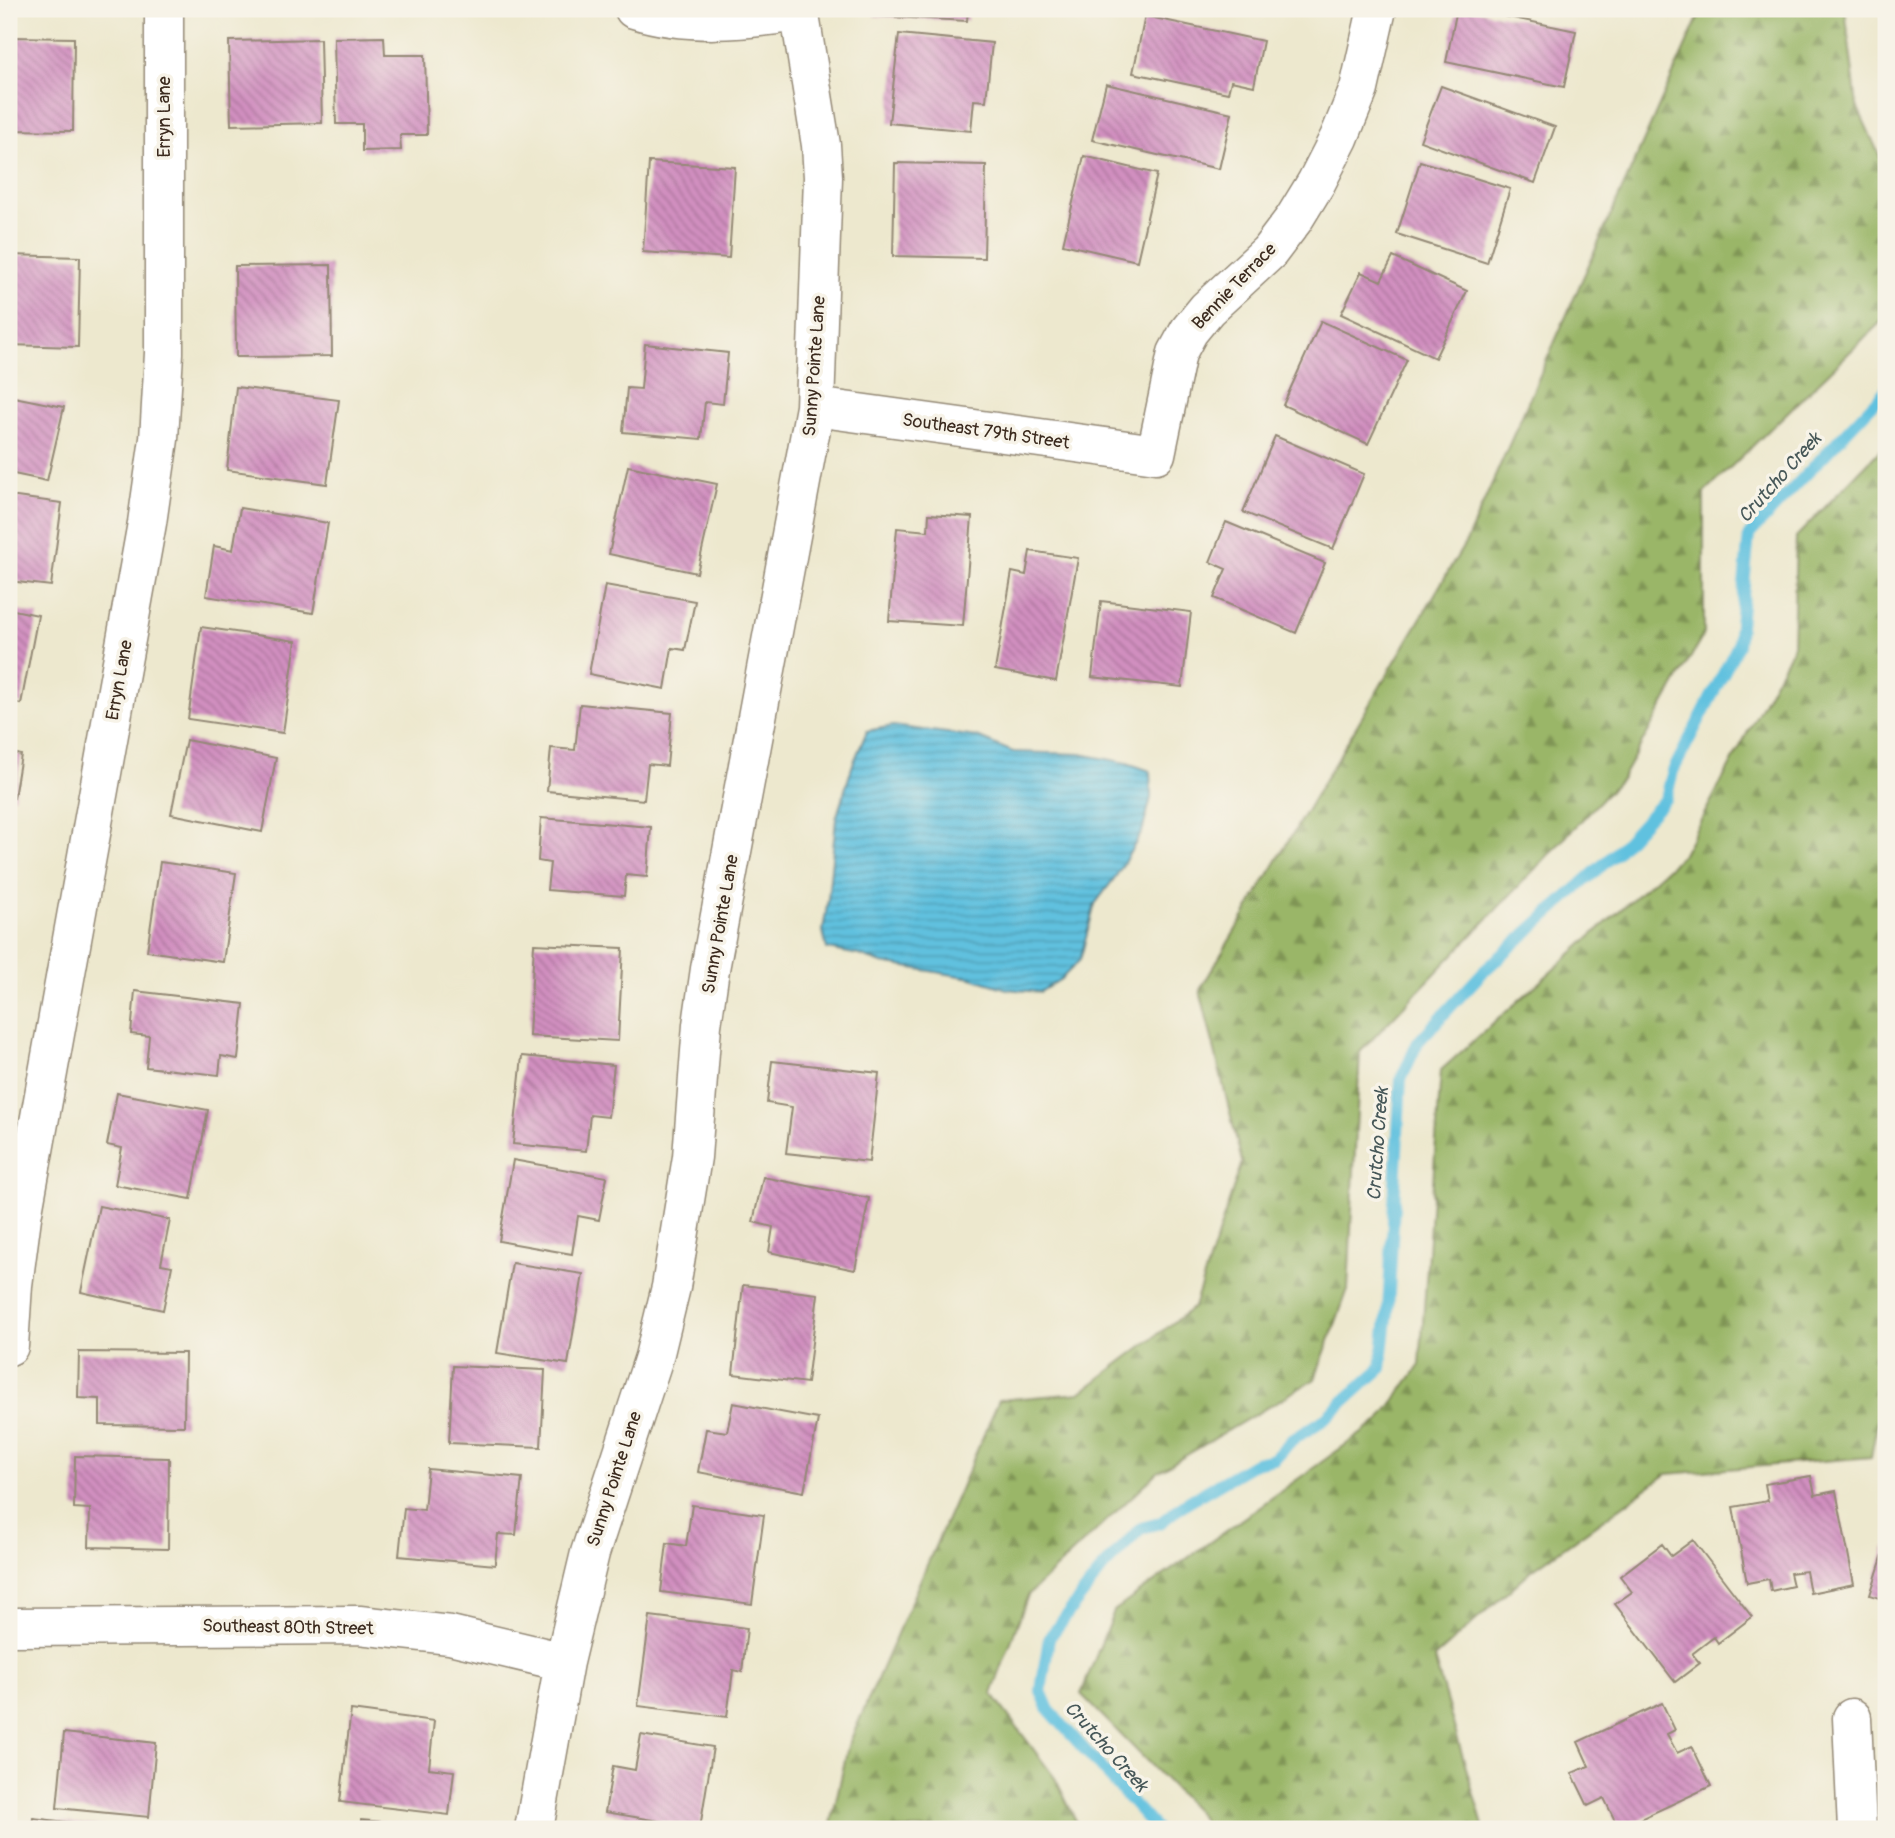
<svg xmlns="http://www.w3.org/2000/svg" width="1895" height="1838" font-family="Pangolin,sans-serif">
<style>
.forest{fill:url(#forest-firs);stroke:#6a7043;stroke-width:2}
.water{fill:url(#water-rules);stroke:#4e767e;stroke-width:2}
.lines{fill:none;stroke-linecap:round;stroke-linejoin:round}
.stream{stroke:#60c1df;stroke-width:12}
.building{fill:url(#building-back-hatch)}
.street-casing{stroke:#948976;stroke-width:41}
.street{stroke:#fff;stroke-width:38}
.labels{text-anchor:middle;stroke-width:7;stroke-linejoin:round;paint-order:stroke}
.street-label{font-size:18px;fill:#3b2a1e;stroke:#f7f3e8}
.water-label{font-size:19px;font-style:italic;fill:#465758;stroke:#f7f3e8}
</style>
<defs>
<pattern id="forest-firs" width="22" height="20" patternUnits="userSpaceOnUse" patternTransform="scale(1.75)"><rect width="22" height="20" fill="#9ab668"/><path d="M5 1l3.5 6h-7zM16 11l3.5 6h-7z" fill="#7f9455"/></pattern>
<pattern id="water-rules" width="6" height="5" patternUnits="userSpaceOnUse" patternTransform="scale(1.75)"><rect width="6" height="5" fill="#60c1df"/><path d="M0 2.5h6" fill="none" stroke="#509db4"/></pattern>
<pattern id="building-back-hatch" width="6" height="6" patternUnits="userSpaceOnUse" patternTransform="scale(1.75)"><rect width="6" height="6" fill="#d18fc0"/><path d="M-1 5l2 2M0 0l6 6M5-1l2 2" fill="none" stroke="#ab759b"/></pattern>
</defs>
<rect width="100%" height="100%" fill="#f7f3e8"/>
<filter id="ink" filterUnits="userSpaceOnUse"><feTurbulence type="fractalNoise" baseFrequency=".0143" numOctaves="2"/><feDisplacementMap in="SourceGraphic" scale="14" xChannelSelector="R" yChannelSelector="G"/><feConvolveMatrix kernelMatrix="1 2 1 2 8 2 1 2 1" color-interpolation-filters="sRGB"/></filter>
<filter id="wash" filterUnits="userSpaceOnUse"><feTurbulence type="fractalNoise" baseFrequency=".00686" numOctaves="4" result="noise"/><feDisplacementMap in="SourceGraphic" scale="28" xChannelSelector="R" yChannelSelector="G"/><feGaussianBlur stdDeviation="1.57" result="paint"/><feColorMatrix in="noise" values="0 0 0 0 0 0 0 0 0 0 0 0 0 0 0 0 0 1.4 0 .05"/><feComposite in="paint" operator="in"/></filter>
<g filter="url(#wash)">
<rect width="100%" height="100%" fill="#ede8ce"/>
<path class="forest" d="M1702 9H1845L1857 106 1886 170V317L1704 493V634L1622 778 1360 1052 1348 1289 1315 1379 1158 1472 1028 1595 992 1694 1055 1778 1080 1829H830L848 1746 999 1400 1080 1393 1194 1307 1242 1162 1200 990 1467 540Z
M1886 444V1376L1871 1457 1667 1474 1532 1570 1434 1658 1484 1829H1207L1200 1815 1081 1694 1114 1611 1380 1420 1420 1365 1441 1070 1683 854 1793 647 1796 537Z"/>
<path class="water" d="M893 726 977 737 1013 752 1080 754 1127 763 1150 771 1151 798 1142 832 1116 876 1095 904 1080 960 1061 979 1040 992 1007 989 972 978 882 963 859 955 827 949 823 931 828 899 836 819 853 764 867 731Z"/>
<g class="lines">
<path class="stream" d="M1156 1829 1049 1710 1041 1691 1049 1638 1103 1568 1141 1528 1160 1523 1186 1503 1255 1463 1274 1459 1292 1440 1322 1421 1381 1368 1388 1311 1401 1079 1418 1042 1483 972 1616 853 1666 798 1673 771 1738 645 1749 535 1886 390"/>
</g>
<g id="blocks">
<path class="building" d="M875 9H968L967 21 874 16Z
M1259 9H1281L1280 14Z
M1457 9H1470L1576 31 1564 87 1446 62Z
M1145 16 1263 41 1254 86 1231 81 1228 93 1133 73Z
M899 34 992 43 986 101 974 100 971 131 889 123Z
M9 37 74 38 73 131 9 130Z
M384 37 385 55H425L427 135H400L401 150 362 151V124H336L334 38Z
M320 39 322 123 231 125 229 41Z
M1106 84 1232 113 1219 169 1092 140Z
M1441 86 1555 127 1535 183 1420 141Z
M1084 156 1157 174 1137 261 1063 244Z
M1420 161 1510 189 1487 263 1397 234Z
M649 162 735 167 729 258 643 252Z
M895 163 986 165 984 258 893 256Z
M9 255 80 257 78 347 9 345Z
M1393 257 1467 291 1435 358 1341 314 1361 272 1381 281Z
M331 265 332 356 236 357 235 266Z
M1321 321 1407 360 1368 444 1283 405Z
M645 344 728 353 723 404 705 402 701 439 623 432 627 388 641 389Z
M236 387 339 400 327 484 227 470Z
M9 396 64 407 47 481 9 473Z
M1275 436 1364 474 1333 549 1243 512Z
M628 466 717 484 697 573 609 554Z
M9 496 62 503 51 586 9 581Z
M240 508 328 523 313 613 206 596 214 546 233 550Z
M929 514 972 517 963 626 889 621 897 528 928 531Z
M1226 522 1325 563 1296 633 1214 598 1226 569 1210 562Z
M1030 551 1078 558 1056 681 995 670 1012 572 1026 575Z
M605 585 695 601 685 650 672 648 665 689 589 674Z
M1101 601 1191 612 1182 687 1092 677Z
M9 609 38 615 21 704 9 702Z
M201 627 296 641 283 733 188 719Z
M580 704 672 713 667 766 648 764 644 800 547 791 551 748 575 750Z
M186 740 276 758 262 832 171 814Z
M9 752 21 755 14 798 9 797Z
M541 818 651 827 647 877 626 875 624 896 547 890 550 863 538 861Z
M160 862 236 873 223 962 147 951Z
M534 944 623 948 618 1041 529 1036Z
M135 991 244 1004 238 1059 221 1056 219 1075 146 1067 149 1036 131 1034Z
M522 1056 614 1065 608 1117 590 1115 586 1151 513 1144Z
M772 1061 879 1073 869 1162 786 1153 792 1107 767 1103Z
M117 1093 208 1110 191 1199 115 1185 122 1148 107 1145Z
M513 1160 607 1177 599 1220 578 1216 572 1254 499 1241Z
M763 1177 869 1198 855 1270 769 1252 773 1227 753 1222Z
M99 1206 170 1220 161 1264 172 1266 163 1310 81 1292Z
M512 1263 583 1274 568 1364 497 1353Z
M743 1285 818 1294 807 1383 733 1374Z
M79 1352 185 1353 184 1426 100 1425V1399L78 1398Z
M453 1366 545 1370 541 1447 449 1443Z
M733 1403 818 1419 804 1492 698 1472 706 1429 727 1432Z
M75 1456 169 1458 168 1549 89 1547 90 1509 74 1508Z
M428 1469 522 1478 516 1535 498 1534 495 1565 399 1556 404 1508 424 1510Z
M1811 1476 1815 1495 1836 1491 1854 1584 1810 1593 1806 1571 1790 1573 1793 1586 1771 1591 1769 1579 1747 1583 1733 1507 1768 1501 1765 1484Z
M692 1505 764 1515 752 1604 661 1592 667 1543 686 1546Z
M1693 1540 1752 1617 1718 1643 1714 1637 1692 1654 1700 1663 1675 1682 1615 1604 1632 1592 1620 1576 1662 1544 1671 1556Z
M1886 1545V1600L1870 1595Z
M650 1616 747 1628 742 1672 733 1670 727 1717 638 1706Z
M1662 1703 1675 1730 1667 1734 1677 1753 1692 1746 1711 1786 1619 1829 1604 1798 1588 1806 1572 1773 1589 1766 1578 1742Z
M351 1710 434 1721 429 1768 454 1771 449 1815 340 1802Z
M64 1733 156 1743 149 1817 57 1808Z
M641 1735 713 1747 700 1828 605 1812 613 1766 635 1770Z
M33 1818 115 1828V1829H32Z
M361 1820 438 1827V1829H360Z"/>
</g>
</g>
<g filter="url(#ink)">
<use href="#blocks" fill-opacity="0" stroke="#948976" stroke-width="2"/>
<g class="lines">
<defs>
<path id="street" d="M634 9C688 26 744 20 799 12
M815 407 1156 454 1177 353 1189 331 1207 309 1269 252 1294 219 1316 183 1339 138 1359 89 1377 9
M9 1346 13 1285 22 1217 147 523 159 439 164 353V9
M9 1627 359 1625 450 1635 564 1662
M1852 1718 1857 1829
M534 1829 564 1662 590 1553 654 1357 671 1287 692 1157 702 1025 710 969 815 407 823 177 821 145 799 9"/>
</defs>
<use href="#street" class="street-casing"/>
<use href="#street" class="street"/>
</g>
</g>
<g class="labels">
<g class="street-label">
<text transform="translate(164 117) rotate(-90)" y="6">Erryn Lane</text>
<text transform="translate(1234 286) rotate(-46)" y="6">Bennie Terrace</text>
<text transform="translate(814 366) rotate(-86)" y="6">Sunny Pointe Lane</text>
<text transform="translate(986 431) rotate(8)" y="6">Southeast 79th Street</text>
<text transform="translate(119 680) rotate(-80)" y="6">Erryn Lane</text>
<text transform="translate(720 924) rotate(-80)" y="6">Sunny Pointe Lane</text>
<text transform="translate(614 1479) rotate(-72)" y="6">Sunny Pointe Lane</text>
<text transform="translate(288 1627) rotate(1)" y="6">Southeast 80th Street</text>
</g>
<g class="water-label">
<text transform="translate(1779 477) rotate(-48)" y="7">Crutcho Creek</text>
<text transform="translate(1377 1144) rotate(-86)" y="7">Crutcho Creek</text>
<text transform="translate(1107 1746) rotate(48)" y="7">Crutcho Creek</text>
</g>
</g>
<rect width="1895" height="1838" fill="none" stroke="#f7f3e8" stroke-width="35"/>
</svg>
